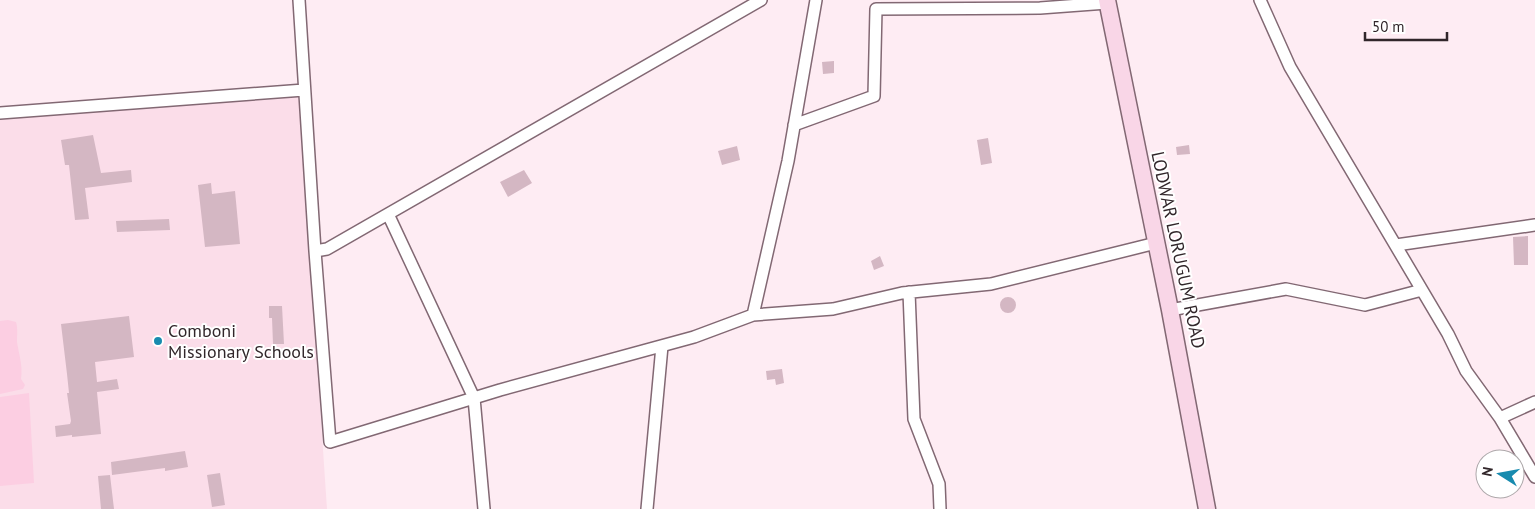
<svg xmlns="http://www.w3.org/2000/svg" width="1535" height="509" font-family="'PT Sans',sans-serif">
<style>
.built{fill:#fbdde9}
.green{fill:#fccee2}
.building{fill:#d4b7c3}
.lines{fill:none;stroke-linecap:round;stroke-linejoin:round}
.street-casing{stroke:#826873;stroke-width:14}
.secondary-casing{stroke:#826873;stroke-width:19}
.street{stroke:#fff;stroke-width:11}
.secondary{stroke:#f9d6e7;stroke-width:16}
.poi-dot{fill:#188baf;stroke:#fff;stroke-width:2}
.labels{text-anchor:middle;stroke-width:4;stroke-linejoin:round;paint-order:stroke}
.street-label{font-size:18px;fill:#31262a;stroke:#fff}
.poi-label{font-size:18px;fill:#31262a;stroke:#fff;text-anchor:start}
</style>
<rect width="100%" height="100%" fill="#feecf3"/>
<path class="built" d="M299 93 327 509H0V115Z"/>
<path class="green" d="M8 320 16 322C18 329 17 335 17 342 19 355 23 366 21 379L25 385 23 389 0 394V321Z
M29 393 34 483 0 486V397Z"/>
<path class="building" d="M834 61V73L823 74 822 62Z
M93 135 101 173 131 170 132 182 85 188 89 219 75 220 69 165H65L61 140Z
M988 138 992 163 981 165 977 140Z
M1189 145 1190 154 1177 155 1176 147Z
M737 146 740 160 722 165 718 151Z
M524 170 532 183 508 197 500 182Z
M211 183 212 194 235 191 240 244 205 247 198 185Z
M169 219 170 230 117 232 116 221Z
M1528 236V265H1514L1513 237Z
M880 256 884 266 874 270 871 261Z
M1000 305a8 8 0 1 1 16 0a8 8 0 1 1-16 0Z
M269 306H282L284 344H273L272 318H269Z
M129 316 134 357 95 362 97 382 117 379 119 389 97 392 101 434 72 437V435L56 437 55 426 70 424 71 421 67 393H69L67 374 61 324Z
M782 369 784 383 776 385 775 379 767 380 766 371Z
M185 451 188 467 165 471V468L112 475 111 462Z
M220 473 225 505 212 507 207 475Z
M110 475 114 509H101L98 476Z"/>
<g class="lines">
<defs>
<path id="street" d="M299 0 315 251 330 442 500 390 694 337 753 315 788 161 816 0
M1260 0 1290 67 1448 334 1466 371 1500 418 1535 477
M0 113 304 90
M794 125 874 96 876 9 1040 8 1107 3
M388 214 474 398 484 509
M1396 245 1535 225
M315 251 327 249 761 0
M909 292 914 419 939 484 940 509
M1170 310 1286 289 1365 305 1422 290
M753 315 833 309 902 293 991 284 1156 243
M1500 418 1535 402
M647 509 662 346"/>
<path id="secondary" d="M1107 0 1170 310 1207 509"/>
</defs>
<use href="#street" class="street-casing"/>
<use href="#secondary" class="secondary-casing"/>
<use href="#street" class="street"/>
<use href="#secondary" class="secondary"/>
</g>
<circle class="poi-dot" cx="158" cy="341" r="5"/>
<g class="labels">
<g class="street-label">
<text transform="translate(1178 250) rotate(78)" y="6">LODWAR LORUGUM ROAD</text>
</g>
<g class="poi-label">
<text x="168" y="337">Comboni<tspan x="168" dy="21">Missionary Schools</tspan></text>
</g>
</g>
<g transform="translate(1500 474) rotate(281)"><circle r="24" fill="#ffffff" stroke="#ada8aa"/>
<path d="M0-4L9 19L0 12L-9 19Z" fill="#188baf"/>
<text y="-8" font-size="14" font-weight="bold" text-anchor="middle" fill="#31262a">N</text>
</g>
<path d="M1365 32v8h82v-8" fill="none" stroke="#31262a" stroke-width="2.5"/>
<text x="1372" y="32" font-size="15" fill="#31262a" stroke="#ffffff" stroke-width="4" paint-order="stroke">50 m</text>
</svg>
